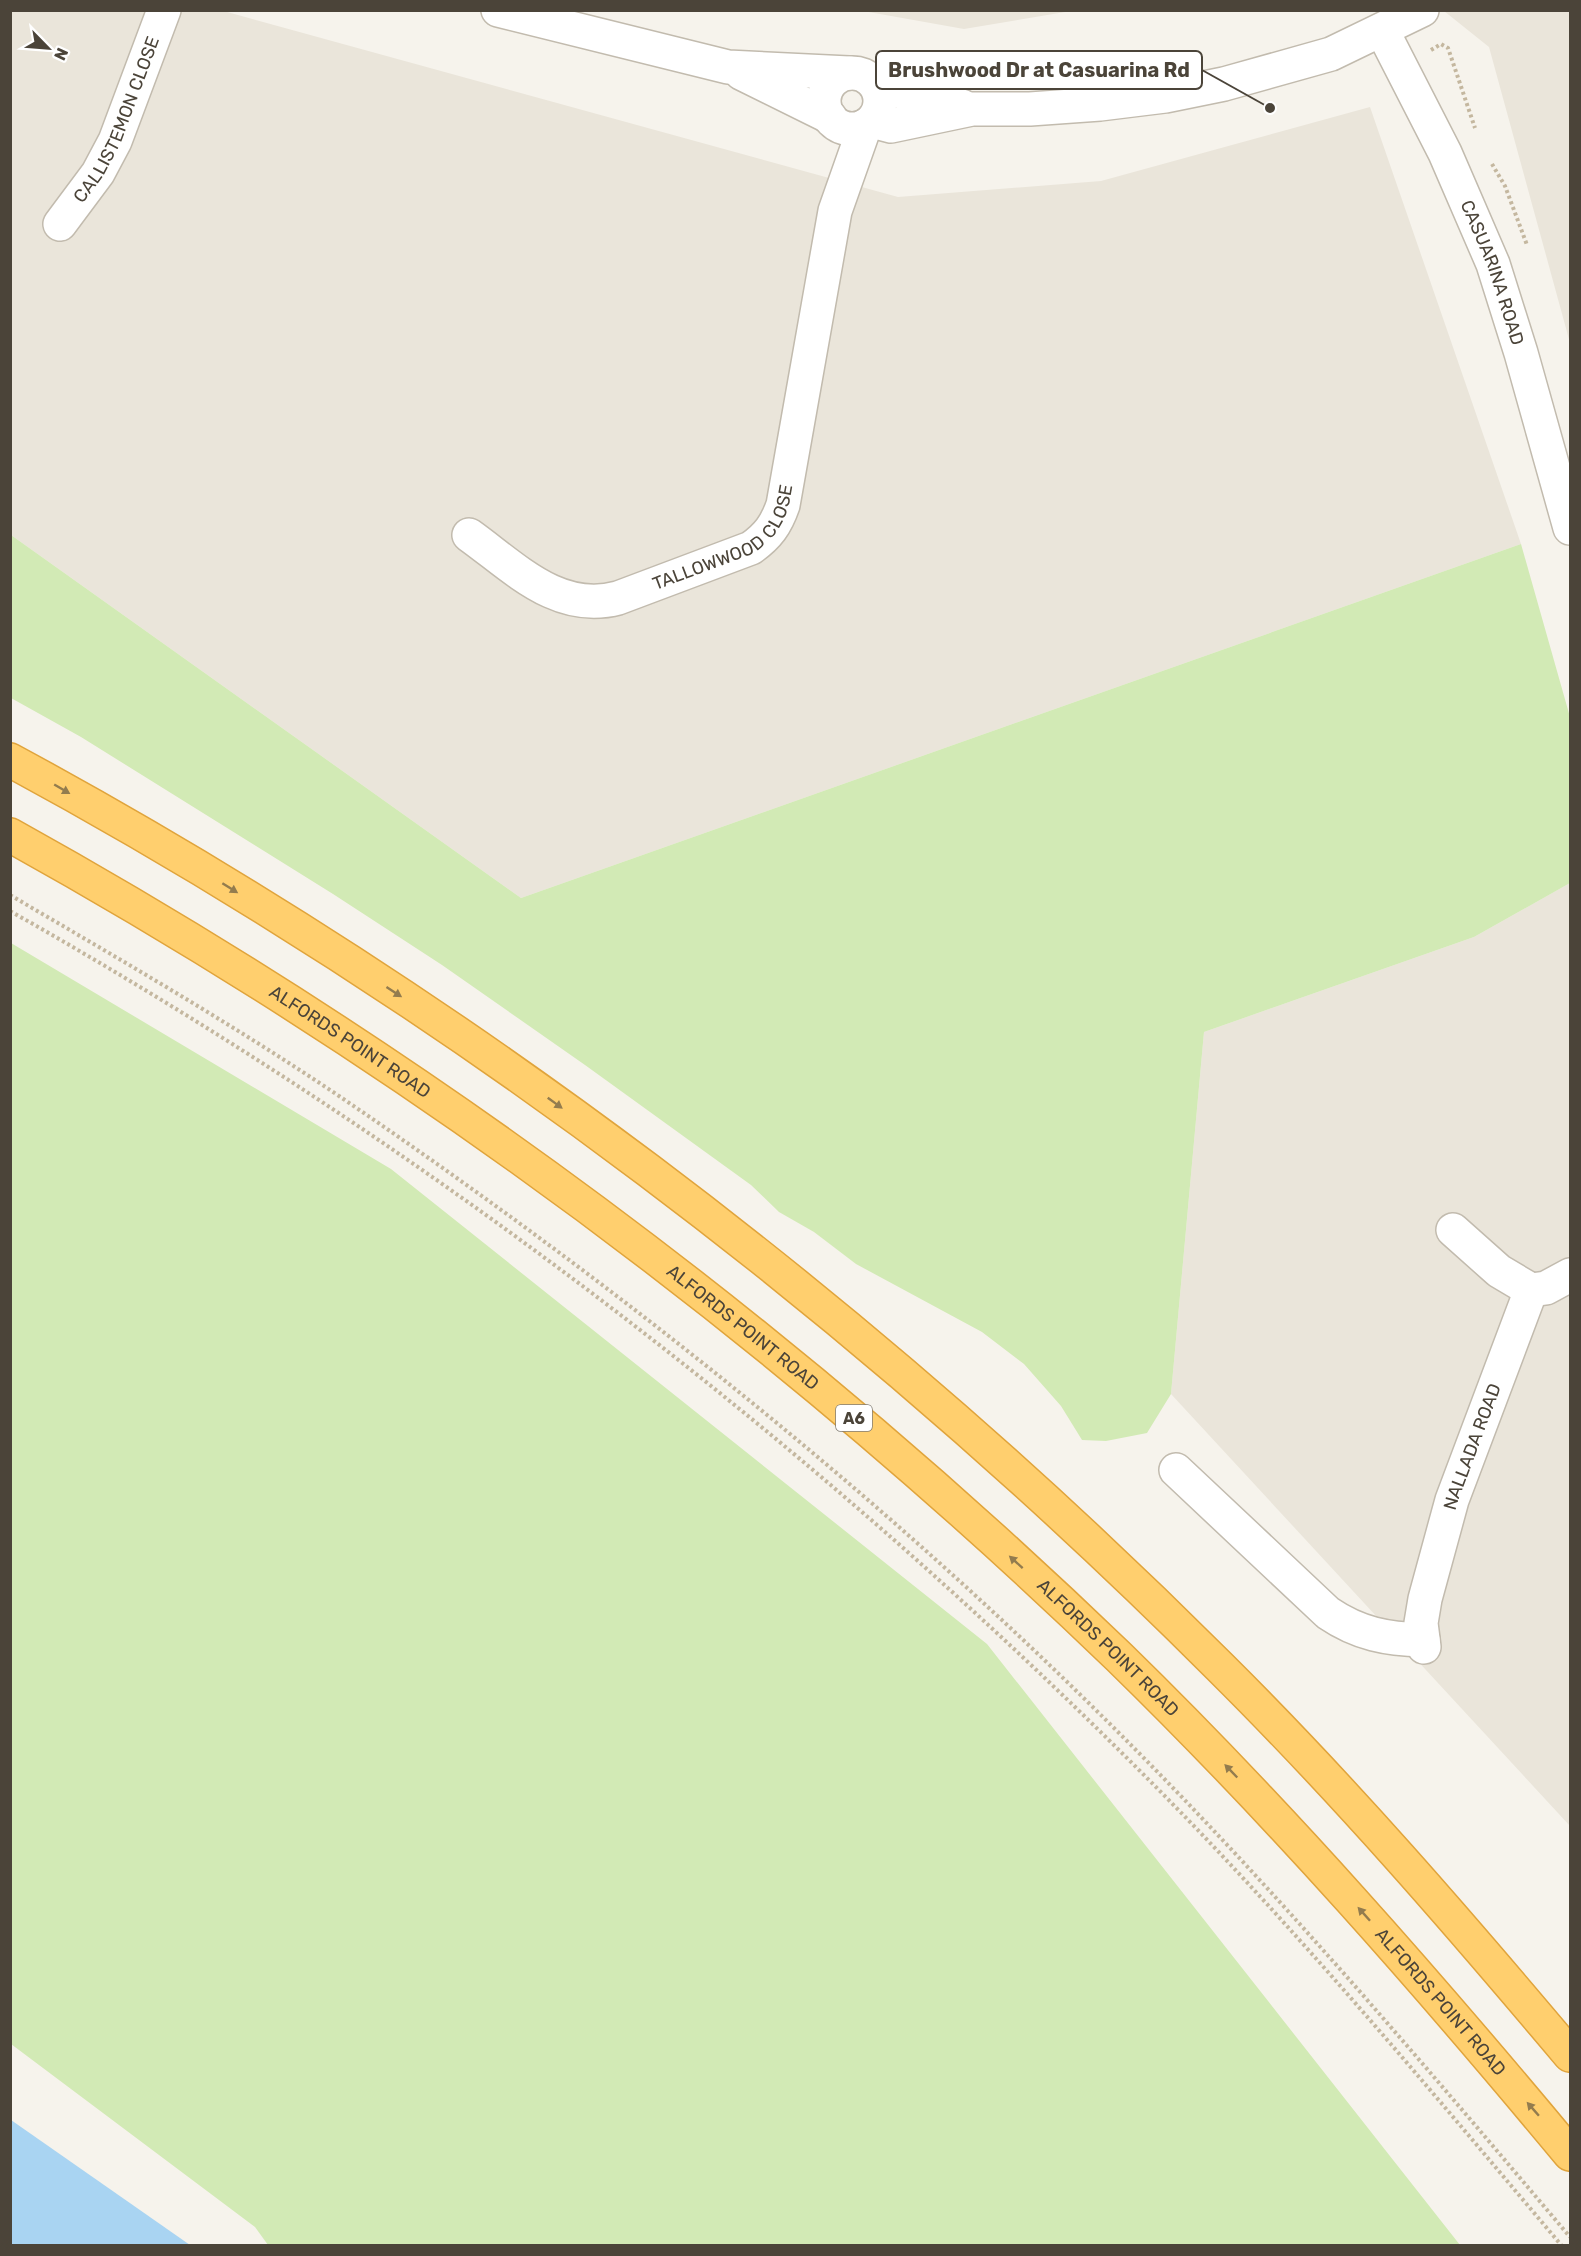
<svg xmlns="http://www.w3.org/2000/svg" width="1581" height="2256" font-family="Rubik,sans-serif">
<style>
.residential{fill:#eae5da}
.green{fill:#d2eab5}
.water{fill:#a9d4f2}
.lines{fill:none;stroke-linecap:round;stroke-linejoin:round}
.minor-casing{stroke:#c2bbae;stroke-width:36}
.highway-casing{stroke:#e0a43c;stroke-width:36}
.path{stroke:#c4b79f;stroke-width:4;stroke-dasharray:3 3;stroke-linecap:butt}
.minor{stroke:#fff;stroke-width:33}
.highway{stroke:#ffcf6e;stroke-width:33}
.oneway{fill:#937c4e}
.labels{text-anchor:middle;stroke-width:4.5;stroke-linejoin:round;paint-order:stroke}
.shield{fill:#fff;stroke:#817c74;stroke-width:1.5}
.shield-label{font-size:16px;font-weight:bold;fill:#4b4439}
.street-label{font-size:18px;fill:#4b4439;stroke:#fff}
.leader{fill:none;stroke:#4b4439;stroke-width:2}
.callout-dot{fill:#4b4439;stroke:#fff;stroke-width:2}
.callout{fill:#fff;stroke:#4b4439;stroke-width:2}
.callout-label{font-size:20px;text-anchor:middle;font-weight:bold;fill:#4b4439}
</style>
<rect width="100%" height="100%" fill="#f6f3ec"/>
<path class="residential" d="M220 10 898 197 1101 181 1370 107 1521 544 521 898 11 535V11Z
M863 11V10L1071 11 964 29Z
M1444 11H1570V343L1489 47Z
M1570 883V1826L1171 1394 1204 1032 1474 937Z"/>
<path class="green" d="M11 535 521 898 1521 544 1570 717V883L1474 937 1204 1032 1171 1394 1147 1433 1106 1441 1082 1440 1061 1406 1024 1364 982 1332 856 1264 814 1232 779 1212 751 1185 585 1065 442 965 333 894 81 737 11 698Z
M11 943 391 1169 987 1644 1460 2245H268L255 2227 11 2044Z"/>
<path class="water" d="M11 2120 190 2245H11Z"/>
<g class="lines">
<defs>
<g id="minor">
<path d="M498 10 728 67 849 73"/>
<path id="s1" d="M1382 30 1445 153 1493 264 1521 353 1570 528"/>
<path d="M741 73 830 117"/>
<circle cx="852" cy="101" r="28"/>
<path d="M872 81 904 93 962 106"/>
<path d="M872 121 891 126 972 109H1030L1100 104 1165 96 1224 84 1331 54 1422 10"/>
<path id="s2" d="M60 224 98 173 115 141 164 10"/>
<path id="s3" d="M469 535C515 568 558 614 618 598L751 548C768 536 776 525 783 505L835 211 865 126"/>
<path d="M1453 1230 1499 1271 1531 1290"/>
<path d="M1531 1290 1546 1288 1570 1275"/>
<path d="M1176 1470 1328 1613C1359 1634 1387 1639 1423 1640"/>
<path id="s4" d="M1424 1647 1421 1623 1425 1599 1452 1500 1531 1290"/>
</g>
<g id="highway">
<path d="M10 760C454 1000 864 1311 1220 1667 1344 1790 1458 1922 1570 2055"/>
<path id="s5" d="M10 835C414 1059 787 1337 1119 1657 1279 1813 1427 1982 1570 2154"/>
</g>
</defs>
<use href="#minor" class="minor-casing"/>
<use href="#highway" class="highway-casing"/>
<path class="path" d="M1431 50 1441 44 1448 48 1475 128
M1492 164 1505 186 1527 245
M10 895C121 960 232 1024 339 1096 614 1283 876 1491 1112 1726 1275 1888 1422 2062 1570 2237
M10 911C426 1146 806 1436 1143 1774 1292 1923 1426 2085 1562 2246"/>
<use href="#minor" class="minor"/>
<use href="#highway" class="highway"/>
</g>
<defs><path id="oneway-solid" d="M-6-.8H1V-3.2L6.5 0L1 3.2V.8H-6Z" transform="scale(1.5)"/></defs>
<g class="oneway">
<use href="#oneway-solid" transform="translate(62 789) rotate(30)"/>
<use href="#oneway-solid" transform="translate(230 888) rotate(32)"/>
<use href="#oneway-solid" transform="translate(394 992) rotate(33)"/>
<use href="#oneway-solid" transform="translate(555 1103) rotate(36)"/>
<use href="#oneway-solid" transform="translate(1016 1562) rotate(-138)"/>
<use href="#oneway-solid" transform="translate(1231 1771) rotate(-134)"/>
<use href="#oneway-solid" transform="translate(1364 1914) rotate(-132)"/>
<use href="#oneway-solid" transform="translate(1533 2109) rotate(-131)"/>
</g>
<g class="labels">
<rect class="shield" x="836" y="1405" width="36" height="26" rx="4.5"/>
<g class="shield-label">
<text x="854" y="1424">A6</text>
</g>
<g class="street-label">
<text dy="6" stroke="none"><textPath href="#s2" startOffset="120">CALLISTEMON CLOSE</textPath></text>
<text dy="6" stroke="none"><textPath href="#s1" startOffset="267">CASUARINA ROAD</textPath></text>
<text dy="6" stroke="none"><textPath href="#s3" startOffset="296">TALLOWWOOD CLOSE</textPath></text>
<text dy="6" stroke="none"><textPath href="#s5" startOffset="398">ALFORDS POINT ROAD</textPath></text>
<text dy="6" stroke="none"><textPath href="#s5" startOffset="884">ALFORDS POINT ROAD</textPath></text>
<text dy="6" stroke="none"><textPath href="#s4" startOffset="208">NALLADA ROAD</textPath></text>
<text dy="6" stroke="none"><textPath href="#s5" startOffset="1370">ALFORDS POINT ROAD</textPath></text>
<text dy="6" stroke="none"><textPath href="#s5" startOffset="1856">ALFORDS POINT ROAD</textPath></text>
</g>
</g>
<path class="leader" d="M1270 108L1202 70"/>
<circle class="callout-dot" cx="1270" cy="108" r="6"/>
<rect class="callout" x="876" y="51" width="326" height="38" rx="6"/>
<g class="callout-label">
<text x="1039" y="77">Brushwood Dr at Casuarina Rd</text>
</g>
<rect width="1581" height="2256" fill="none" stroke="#4b4439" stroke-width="24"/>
<g transform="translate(48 48) rotate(115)" stroke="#ffffff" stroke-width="4.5" paint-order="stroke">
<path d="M0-4.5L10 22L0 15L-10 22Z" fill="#4b4439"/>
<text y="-9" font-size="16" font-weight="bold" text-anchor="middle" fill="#4b4439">N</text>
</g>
</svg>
